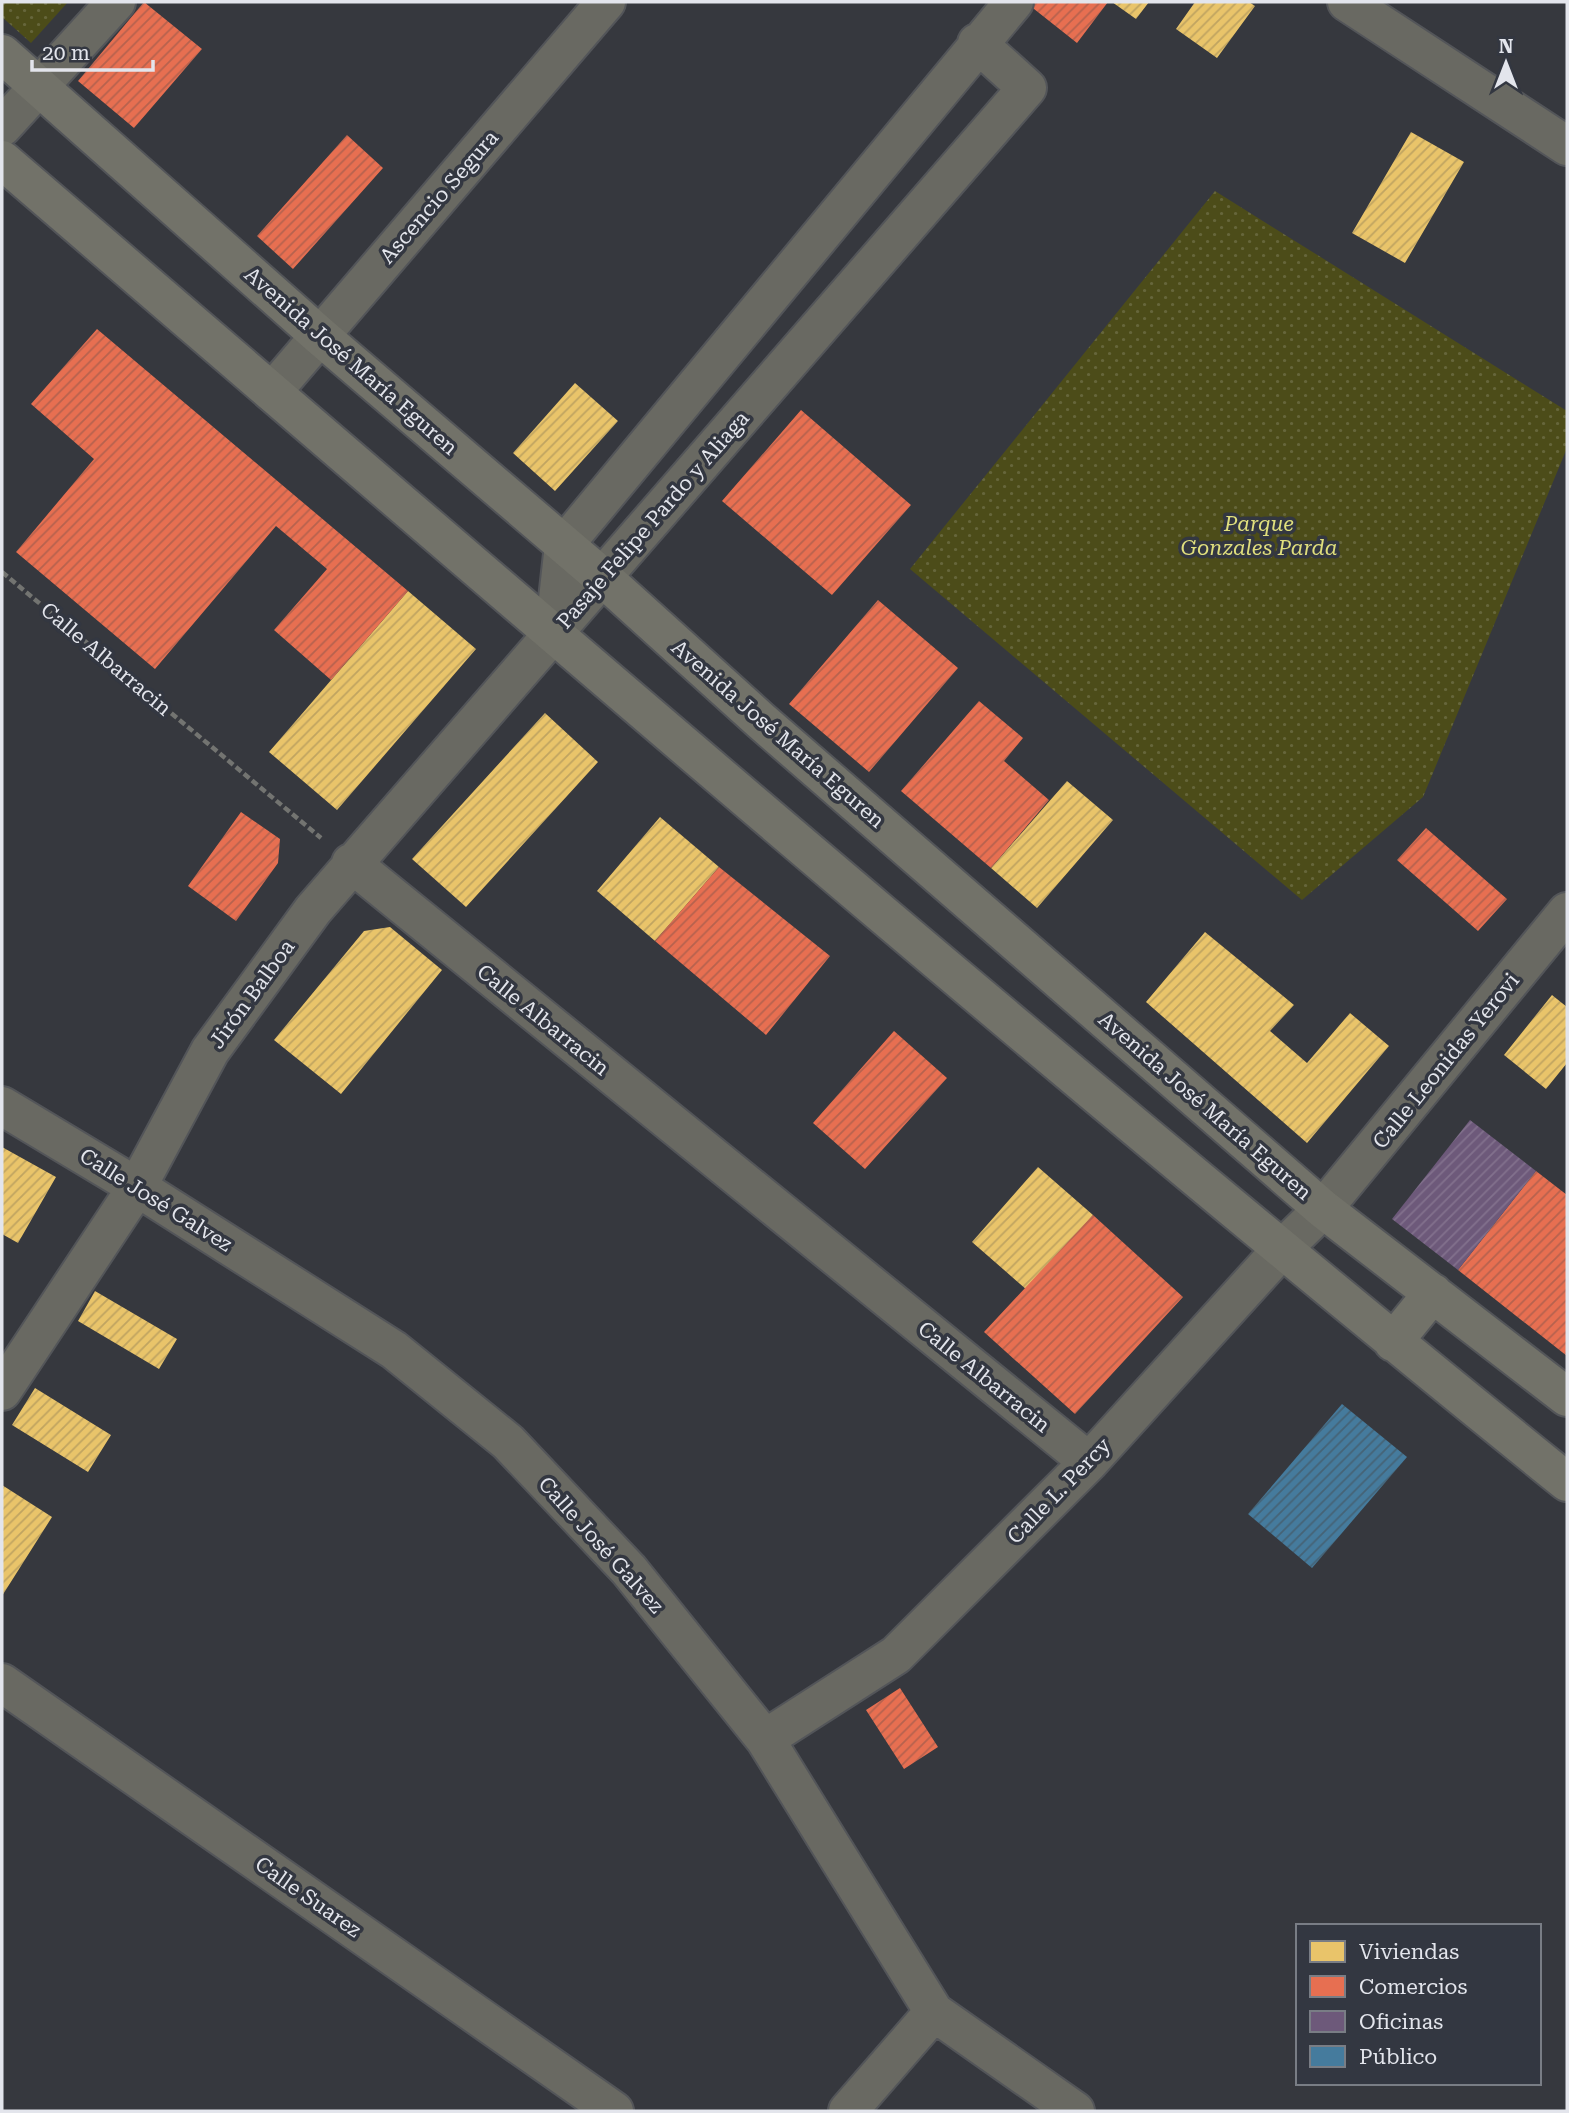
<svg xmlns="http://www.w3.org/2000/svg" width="1569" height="2113" font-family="'Roboto Serif',serif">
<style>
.park{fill:url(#park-dots)}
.homes{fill:url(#homes-hatch)}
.shops{fill:url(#shops-hatch)}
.offices{fill:url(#offices-hatch)}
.public{fill:url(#public-hatch)}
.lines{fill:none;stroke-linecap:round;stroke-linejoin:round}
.minor-casing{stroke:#535559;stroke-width:42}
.major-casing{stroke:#535559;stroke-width:42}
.path{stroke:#737471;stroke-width:4.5;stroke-dasharray:7 3.5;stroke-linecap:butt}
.minor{stroke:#696962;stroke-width:38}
.major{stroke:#727269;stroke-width:38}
.labels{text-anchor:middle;stroke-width:7;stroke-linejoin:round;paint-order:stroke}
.street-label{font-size:21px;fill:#e3e5ec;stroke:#333741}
.park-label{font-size:21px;font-style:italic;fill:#e0df7d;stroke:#333741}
</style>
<defs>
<pattern id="park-dots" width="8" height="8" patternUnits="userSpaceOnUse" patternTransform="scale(1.75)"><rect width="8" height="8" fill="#4c4c19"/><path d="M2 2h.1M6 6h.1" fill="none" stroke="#66663b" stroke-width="1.8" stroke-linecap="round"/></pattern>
<pattern id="homes-hatch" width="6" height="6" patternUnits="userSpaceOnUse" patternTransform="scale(1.75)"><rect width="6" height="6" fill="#e9c46a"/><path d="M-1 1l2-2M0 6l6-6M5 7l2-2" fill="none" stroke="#c0a461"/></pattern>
<pattern id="shops-hatch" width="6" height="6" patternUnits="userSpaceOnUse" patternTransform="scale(1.75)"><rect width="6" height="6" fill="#e76f51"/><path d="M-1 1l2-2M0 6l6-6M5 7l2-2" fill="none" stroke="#b6624e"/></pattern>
<pattern id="offices-hatch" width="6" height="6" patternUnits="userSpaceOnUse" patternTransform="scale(1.75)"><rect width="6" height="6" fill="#6d597a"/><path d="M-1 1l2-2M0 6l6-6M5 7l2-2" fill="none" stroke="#82718d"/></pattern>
<pattern id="public-hatch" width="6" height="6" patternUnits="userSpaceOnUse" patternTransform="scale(1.75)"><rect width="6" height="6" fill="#457b9d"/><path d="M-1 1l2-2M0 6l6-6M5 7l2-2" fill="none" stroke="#456376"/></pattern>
</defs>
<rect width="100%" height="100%" fill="#36383e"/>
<path class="park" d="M2 2H68L31 43 2 17Z
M1215 191 1567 411V448L1423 797 1302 900 910 569Z"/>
<path class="homes" d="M1112 2H1149L1136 19Z
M1195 2H1249L1255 6 1217 58 1176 29Z
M1411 132 1464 162 1405 263 1352 233Z
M575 383 618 421 555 491 513 453Z
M408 591 476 649 337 810 269 752Z
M545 713 598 762 466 907 412 859Z
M1067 781 1113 820 1037 908 991 868Z
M660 817 719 867 655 941 597 891Z
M390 927 442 970 341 1094 274 1040 364 931Z
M1205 932 1294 1005 1270 1031 1307 1063 1350 1013 1389 1046 1307 1143 1146 1002Z
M1552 995 1567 1007V1063L1546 1089 1504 1055Z
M2 1147 56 1177 18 1243 2 1234Z
M1038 1167 1093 1215 1027 1290 972 1242Z
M95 1291 177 1339 159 1369 78 1321Z
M35 1388 111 1435 88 1472 12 1425Z
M2 1485 52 1517 2 1596Z"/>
<path class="shops" d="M144 2 202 49 134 128 78 81Z
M1032 2H1108L1077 43 1029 5Z
M347 135 383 168 293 269 257 236Z
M97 329 408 591 331 680 274 630 327 569 276 526 155 669 16 552 94 459 31 404Z
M801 410 911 505 832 595 722 501Z
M878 600 958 668 869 772 789 704Z
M979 701 1023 738 1004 761 1049 800 991 868 901 791Z
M241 812 280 839 278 863 236 921 188 886Z
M1426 828 1507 899 1478 931 1397 860Z
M719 867 830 956 766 1035 655 941Z
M894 1031 947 1078 865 1169 813 1123Z
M1536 1171 1567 1195V1356L1458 1270Z
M1093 1215 1183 1297 1075 1414 984 1332Z
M900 1688 938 1747 904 1769 866 1710Z"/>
<path class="offices" d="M1470 1120 1536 1171 1458 1270 1392 1219Z"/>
<path class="public" d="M1342 1404 1407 1457 1312 1568 1248 1514Z"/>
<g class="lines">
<defs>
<path id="minor" d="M1347 2 1567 146
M2 127 116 2
M272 392 606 2
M554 635 564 545 1014 2
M351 863 1089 1462
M2 1106 137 1187 394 1350 508 1442 629 1570 765 1739 934 2012 1075 2111
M2 1391 137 1187 210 1051 313 910 1027 88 977 43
M2 1683 614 2111
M765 1739 896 1655 1089 1462 1281 1250 1323 1209 1567 912
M848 2111 934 2012"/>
<path id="major" d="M2 54 320 336 602 577 760 720 1323 1209 1567 1397
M2 160C520 605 1036 1053 1567 1482
M1393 1342 1433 1293"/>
</defs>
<use href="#minor" class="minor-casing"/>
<use href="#major" class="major-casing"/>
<path class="path" d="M2 572 321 838"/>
<use href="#minor" class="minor"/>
<use href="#major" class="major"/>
</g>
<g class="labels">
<g class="street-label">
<text transform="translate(439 197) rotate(-49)" y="7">Ascencio Segura</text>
<text transform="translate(351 361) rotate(41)" y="7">Avenida José María Eguren</text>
<text transform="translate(653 520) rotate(-49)" y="7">Pasaje Felipe Pardo y Aliaga</text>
<text transform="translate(106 659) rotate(40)" y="7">Calle Albarracin</text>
<text transform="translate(778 734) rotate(41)" y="7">Avenida José María Eguren</text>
<text transform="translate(252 994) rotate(-54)" y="7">Jirón Balboa</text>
<text transform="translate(543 1020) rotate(39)" y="7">Calle Albarracin</text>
<text transform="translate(1446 1061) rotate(-51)" y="7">Calle Leonidas Yerovi</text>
<text transform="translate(1205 1106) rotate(41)" y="7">Avenida José María Eguren</text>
<text transform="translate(156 1200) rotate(32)" y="7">Calle José Galvez</text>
<text transform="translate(984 1377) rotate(39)" y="7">Calle Albarracin</text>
<text transform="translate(1059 1491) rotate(-46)" y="7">Calle L. Percy</text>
<text transform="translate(601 1545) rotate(48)" y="7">Calle José Galvez</text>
<text transform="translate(308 1897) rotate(35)" y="7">Calle Suarez</text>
</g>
<g class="park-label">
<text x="1259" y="531">Parque<tspan x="1259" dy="24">Gonzales Parda</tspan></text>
</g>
</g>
<rect width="1569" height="2113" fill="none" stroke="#e3e5ec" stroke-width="7"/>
<rect x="1296" y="1924" width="245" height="161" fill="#333741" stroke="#797d85" stroke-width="2"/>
<rect x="1310" y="1941" width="35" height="21" fill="#e9c46a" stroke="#797d85" stroke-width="2"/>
<text x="1359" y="1959" font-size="21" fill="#e3e5ec">Viviendas</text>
<rect x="1310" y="1976" width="35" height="21" fill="#e76f51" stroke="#797d85" stroke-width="2"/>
<text x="1359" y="1994" font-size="21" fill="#e3e5ec">Comercios</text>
<rect x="1310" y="2011" width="35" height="21" fill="#6d597a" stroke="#797d85" stroke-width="2"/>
<text x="1359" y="2029" font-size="21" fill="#e3e5ec">Oficinas</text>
<rect x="1310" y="2046" width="35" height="21" fill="#457b9d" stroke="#797d85" stroke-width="2"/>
<text x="1359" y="2064" font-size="21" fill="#e3e5ec">Público</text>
<g transform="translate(1506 63)" stroke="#333741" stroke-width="5" paint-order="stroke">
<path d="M0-5L12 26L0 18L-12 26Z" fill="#e3e5ec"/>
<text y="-10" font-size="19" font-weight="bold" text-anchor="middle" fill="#e3e5ec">N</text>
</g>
<path d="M32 60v10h121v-10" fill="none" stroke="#e3e5ec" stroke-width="3.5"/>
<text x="42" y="60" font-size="21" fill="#e3e5ec" stroke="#333741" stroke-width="5" paint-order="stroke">20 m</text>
</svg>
